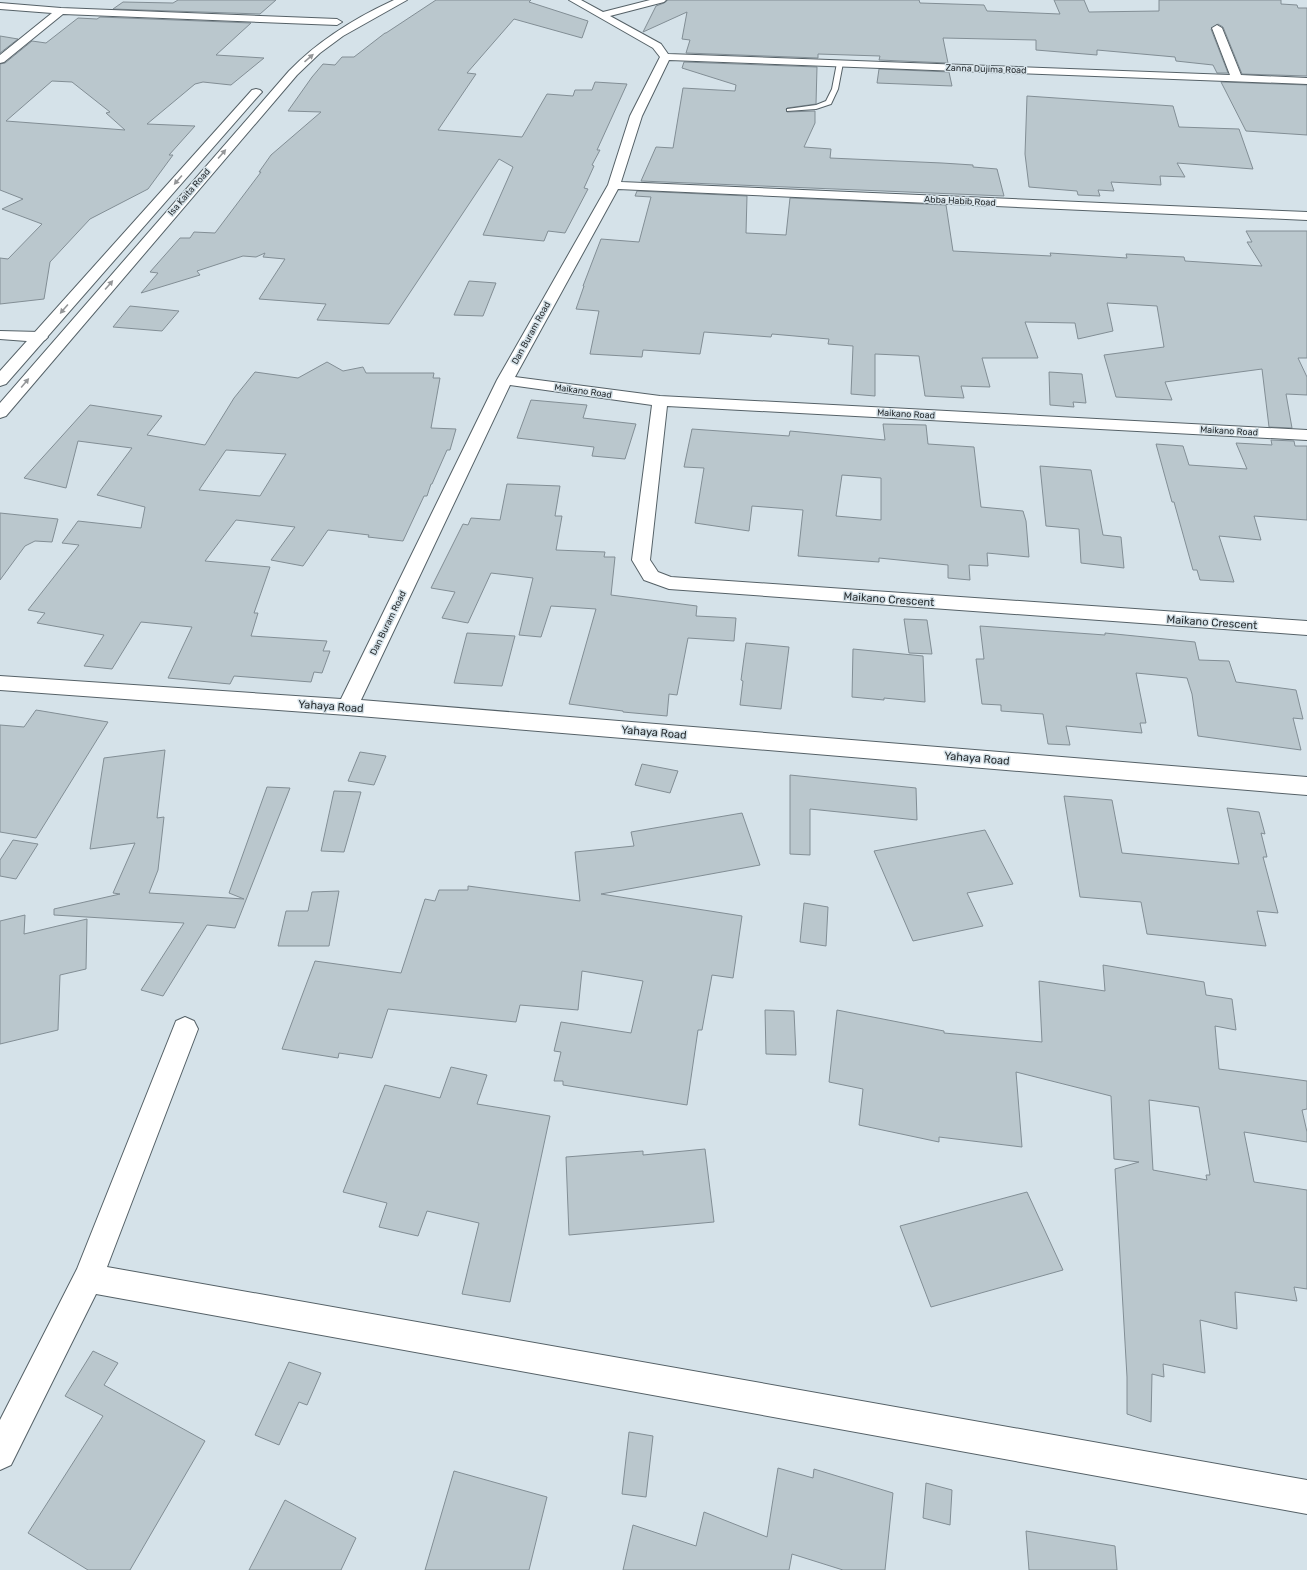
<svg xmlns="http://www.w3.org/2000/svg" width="1307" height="1570" font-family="Rubik,sans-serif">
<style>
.building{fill:#bac7cd;stroke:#828e95;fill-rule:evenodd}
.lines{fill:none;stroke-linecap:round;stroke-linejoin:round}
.lane-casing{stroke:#556167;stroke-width:2}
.street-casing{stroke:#556167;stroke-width:2}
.primary-casing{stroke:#556167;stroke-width:2}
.lane{fill:#fff;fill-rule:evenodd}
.street{fill:#fff;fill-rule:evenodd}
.primary{fill:#fff;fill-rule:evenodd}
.oneway{fill:#949698}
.labels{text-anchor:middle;stroke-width:3;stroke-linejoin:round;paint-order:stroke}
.far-street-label{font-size:9px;fill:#292e31;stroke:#d5e2e9}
.street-label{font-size:11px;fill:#292e31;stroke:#d5e2e9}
</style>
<rect width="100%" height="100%" fill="#d5e2e9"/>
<path class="building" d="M178 0H276L260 14 113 9 123 2 173 3Z
M436 0H531L529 2 588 21 582 38 514 19 467 73 476 74 438 130 522 137 547 94 573 96 575 90H592L595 82 627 84 597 150H600L592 165 594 166 584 188 588 189 565 233 548 231 544 241 483 235 513 167 499 159 389 324 317 320 326 304 259 299 285 259 263 257 265 253 256 257 243 256 197 271 200 275 141 293 158 273 150 272 180 238H190L194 232 215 233 261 172H259L271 155 321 112 288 111 312 77 323 64 335 65 342 57H354L385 33H386Z
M668 0H919L920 3 984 5 987 11 1060 14 1054 0H1084L1089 12 1159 11V0H1281V4L1297 5 1298 8H1307V76L1242 74 1223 27 1218 24 1211 29 1228 73H1217L1213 65 1176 61 1175 57 1097 50V55L1036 50V40L943 38 948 63 879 60 880 56 818 54V58L686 53 690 40 682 39 687 12 643 32 656 6 664 3Z
M100 17 251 23 216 55 264 58 231 85 203 82 195 84 147 124 195 126 169 155H173L148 189 90 219 50 262 44 299 0 304V258L8 259 42 224 2 209 23 199 0 190V64L5 63 32 41 46 43 78 18 97 19ZM52 81 72 82 110 112 106 113 125 130 6 121Z
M0 36 18 39 0 53Z
M684 62 817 67 816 104 787 108 786 109 787 112 815 111V123L804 147 831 149 830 158 942 163 973 165V167L997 169 1004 196 641 181 656 147 673 148 683 88 735 91 736 85 682 68Z
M879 69 949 72 952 86 877 83Z
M1221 82 1307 85V135L1246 131Z
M1027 96 1173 106 1179 127 1239 129 1253 169 1177 163 1185 177 1160 176 1161 185 1111 182 1114 191 1098 190 1100 196 1078 195 1077 191 1029 187 1025 154Z
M637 191 747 196 746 233 786 235 790 198 946 205 953 251 1051 256 1050 253 1127 258 1126 254 1184 257 1185 261 1262 266 1247 242H1252L1246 231H1307V358H1298L1307 377V395L1286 394 1292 428 1269 427 1262 369 1165 382 1172 400 1116 397 1104 355 1164 347 1157 306 1107 303 1113 331 1078 339 1075 323 1025 322 1038 358H982L990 387 961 386 964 398 925 396 919 356 875 354V396L851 394 853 346 828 344 829 339 772 334 771 337 704 332 700 354 643 350 642 357 590 354 599 311 576 309 584 286H583L601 239 639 242 651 197 635 196Z
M469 281 496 283 483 316 454 315Z
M130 306 179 311 162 331 113 327Z
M327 362 343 371 363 367 366 373H434L433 378H440L431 428 456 429 450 450H447L432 484H431L427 496H424L403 541 368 537 369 535 328 530 303 566 271 560 295 527 236 520 205 561 270 567 254 613H258L251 636 327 641 323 651H330L322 673 314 672 311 682 234 676 230 684 168 678 192 627 141 622 112 669 84 666 104 635 37 623 45 613 28 610 79 545 62 543 78 521 141 528 145 507 97 495 132 448 78 441 66 488 24 478 90 405 162 416 147 435 205 445 234 398 255 372 298 378ZM226 450 286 454 260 496 199 490Z
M1049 372 1082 374 1086 403 1073 402 1074 407 1050 405Z
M531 400 587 405 583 418 636 424 625 459 592 456 594 447 517 438Z
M883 424 926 425 928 444 974 447 981 507 1023 511 1026 521 1029 557 987 553 988 566 969 565 970 580 948 578V565L879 558V562L798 556 803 510 752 506 749 531 695 523 704 468 684 467 692 429 789 436 790 431 885 440ZM842 475 881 478V520L836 516Z
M1271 440 1294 441 1295 446H1307V520L1254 516 1261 540 1219 536 1234 582 1200 580 1197 570H1193L1174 502H1172L1156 444 1183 446 1189 465 1247 469 1236 443 1272 445Z
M1040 466 1091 470 1103 535 1121 537 1124 568 1081 563 1079 529 1046 526Z
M507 484 560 486 555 516H562L556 550 605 552 604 557H615L611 595 697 606 696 616 736 618 734 641 688 638 677 695 669 694 667 716 623 712V711L569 704 596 609 551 606 541 637 519 635 533 578 491 573 468 623 442 618 455 592 431 588 463 524 468 525 471 518 500 520Z
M0 513 58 519 52 542 35 541 25 546 0 580Z
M904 619 927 620 932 654 909 653Z
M980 626 1105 635V633L1195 642 1199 660 1229 661 1236 682 1296 690 1303 719 1293 718 1301 750 1198 736 1192 694 1187 678 1136 673 1146 723H1140L1142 733 1066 726 1070 745 1048 744 1043 714 1001 711V705L982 704 976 659H984Z
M467 633 515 636 502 686 454 683Z
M746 643 789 647 781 709 740 705 743 681 741 680Z
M853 649 923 656 925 702 884 698V700L852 697Z
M36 710 108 722 36 838 0 832V725L24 727Z
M165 750 157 818 164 817 158 870 149 893 244 899 229 893 267 787 290 788 235 928 207 925 163 996 141 990 184 923 54 915V909L120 894 113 893 135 843 90 849 104 758Z
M360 752 386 756 374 785 348 781Z
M642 764 678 771 670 793 635 785Z
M790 775 916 788 917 820 810 809V855L790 854Z
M334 791 361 792 344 852 321 851Z
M1064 796 1112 800 1122 853 1239 864 1227 808 1259 812 1265 834 1261 833 1267 857H1263L1278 913 1257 911 1266 946 1147 934 1141 902 1080 897Z
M742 813 760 865 601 894 742 916 733 978 712 975 702 1030H698L687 1105 563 1085V1081H554L561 1052 554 1051 561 1022 631 1033 643 981 582 971 578 1010 520 1005 516 1022 388 1009 372 1058 339 1053 338 1058 282 1049 315 961 401 973 425 899 435 901 439 890H468V886L580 901 575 852 634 846 631 832Z
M985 830 1013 884 967 893 983 926 913 941 874 851Z
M13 840 38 844 16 879 0 876V860Z
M339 891 329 946H278L286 911H308L312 892Z
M804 903 828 907 826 946 800 942Z
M25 915 24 934 87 919 86 969 60 975 58 1030 0 1044V921Z
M1103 965 1204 982 1206 995 1232 999 1236 1030 1215 1026 1219 1069 1307 1081V1109L1302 1110 1307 1132V1142L1244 1132 1254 1182 1307 1190V1289L1294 1287 1297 1301 1235 1292 1237 1329 1200 1320 1205 1373 1163 1364 1164 1377 1152 1374 1151 1422 1127 1414V1377L1115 1169 1139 1162 1114 1159 1111 1096 1016 1072 1022 1147 939 1137V1142L859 1125 863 1089 829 1082 837 1010 944 1031V1033L1042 1042 1039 981 1105 991ZM1149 1100 1199 1107 1210 1175H1206L1207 1180 1153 1170Z
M765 1010 794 1011 796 1055 766 1054Z
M451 1067 487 1075 477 1104 550 1116 510 1302 462 1294 479 1223 427 1211 418 1236 379 1227 387 1203 343 1192 385 1085 440 1098Z
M705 1149 714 1222 569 1235 566 1157 643 1151V1155Z
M1027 1192 1063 1270 931 1307 900 1226Z
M93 1351 118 1363 104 1385 205 1441 130 1570H88L28 1533 103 1416 65 1396Z
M289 1362 321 1373 307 1405 299 1402 279 1445 255 1435Z
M629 1432 653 1436 646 1497 622 1494Z
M778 1468 813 1478 814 1469 893 1493 885 1570H843L792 1554 789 1570H623L633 1525 696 1546 704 1512 767 1537Z
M454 1471 547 1497 529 1570H425Z
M926 1483 952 1490 950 1525 923 1518Z
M285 1500 356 1538 341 1570H249Z
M1026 1531 1115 1546 1117 1570H1029Z"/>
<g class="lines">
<defs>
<path id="lane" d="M840 61 843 63 838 89 831 104 816 109 787 111V109L816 105 826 101 832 89 837 63Z"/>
<path id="street" d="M569 0H581L603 12 650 0H666L664 2 610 16 661 44 668 54 1230 75 1212 28 1217 25 1222 28 1241 75 1307 78V84L669 60 642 116 621 182 1307 212V220L618 189 515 377 660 396 1307 430V440L667 406 650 560 658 572 671 577 1307 621V635L669 589 644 580 632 560 652 405 510 385 361 700 1307 777V795L347 715 0 690V676L341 699 497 380 608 185 630 116 660 57 653 48Z
M0 3 61 8 337 19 342 22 337 25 63 14 4 62 0 63V55L52 13 0 9Z
M0 331 40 332 45 334 48 337 45 340 40 342 0 339Z
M185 1017 194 1021 198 1029 107 1267 1307 1480V1514L96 1294 11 1465 0 1470V1420L77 1269 176 1021Z"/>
<path id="primary" d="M394 0H407L343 36 320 53 297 75 6 416 0 418V403L289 71C319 40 355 18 394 0Z
M256 89 260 90 262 92 260 94 6 384 0 386V371L252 90Z"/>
</defs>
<use href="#lane" class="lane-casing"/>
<use href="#street" class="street-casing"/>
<use href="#primary" class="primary-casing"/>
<use href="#lane" class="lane"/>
<use href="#street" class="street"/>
<use href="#primary" class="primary"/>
</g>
<defs><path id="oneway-solid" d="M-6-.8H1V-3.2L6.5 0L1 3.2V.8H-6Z"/></defs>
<g class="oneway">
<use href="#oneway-solid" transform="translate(309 58) rotate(-41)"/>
<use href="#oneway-solid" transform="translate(222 154) rotate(-49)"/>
<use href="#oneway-solid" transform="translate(178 180) rotate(131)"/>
<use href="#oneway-solid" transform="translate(109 285) rotate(-49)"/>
<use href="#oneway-solid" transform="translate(64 309) rotate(131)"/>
<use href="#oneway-solid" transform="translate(25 383) rotate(-50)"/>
</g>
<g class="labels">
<g class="far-street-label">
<text transform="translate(986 69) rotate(2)" y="3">Zanna Dujima Road</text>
<text transform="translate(189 192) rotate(-49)" y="3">Isa Kaita Road</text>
<text transform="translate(960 201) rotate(3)" y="3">Abba Habib Road</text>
<text transform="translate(531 333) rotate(-61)" y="3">Dan Buram Road</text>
<text transform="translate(583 391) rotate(8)" y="3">Maikano Road</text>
<text transform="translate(906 414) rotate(3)" y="3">Maikano Road</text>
<text transform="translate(1229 431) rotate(3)" y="3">Maikano Road</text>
<text transform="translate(388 623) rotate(-64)" y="3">Dan Buram Road</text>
</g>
<g class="street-label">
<text transform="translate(889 599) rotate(4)" y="4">Maikano Crescent</text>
<text transform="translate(1212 622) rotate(4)" y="4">Maikano Crescent</text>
<text transform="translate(331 706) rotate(4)" y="4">Yahaya Road</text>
<text transform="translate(654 732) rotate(5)" y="4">Yahaya Road</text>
<text transform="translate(977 758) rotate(5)" y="4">Yahaya Road</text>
</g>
</g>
</svg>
